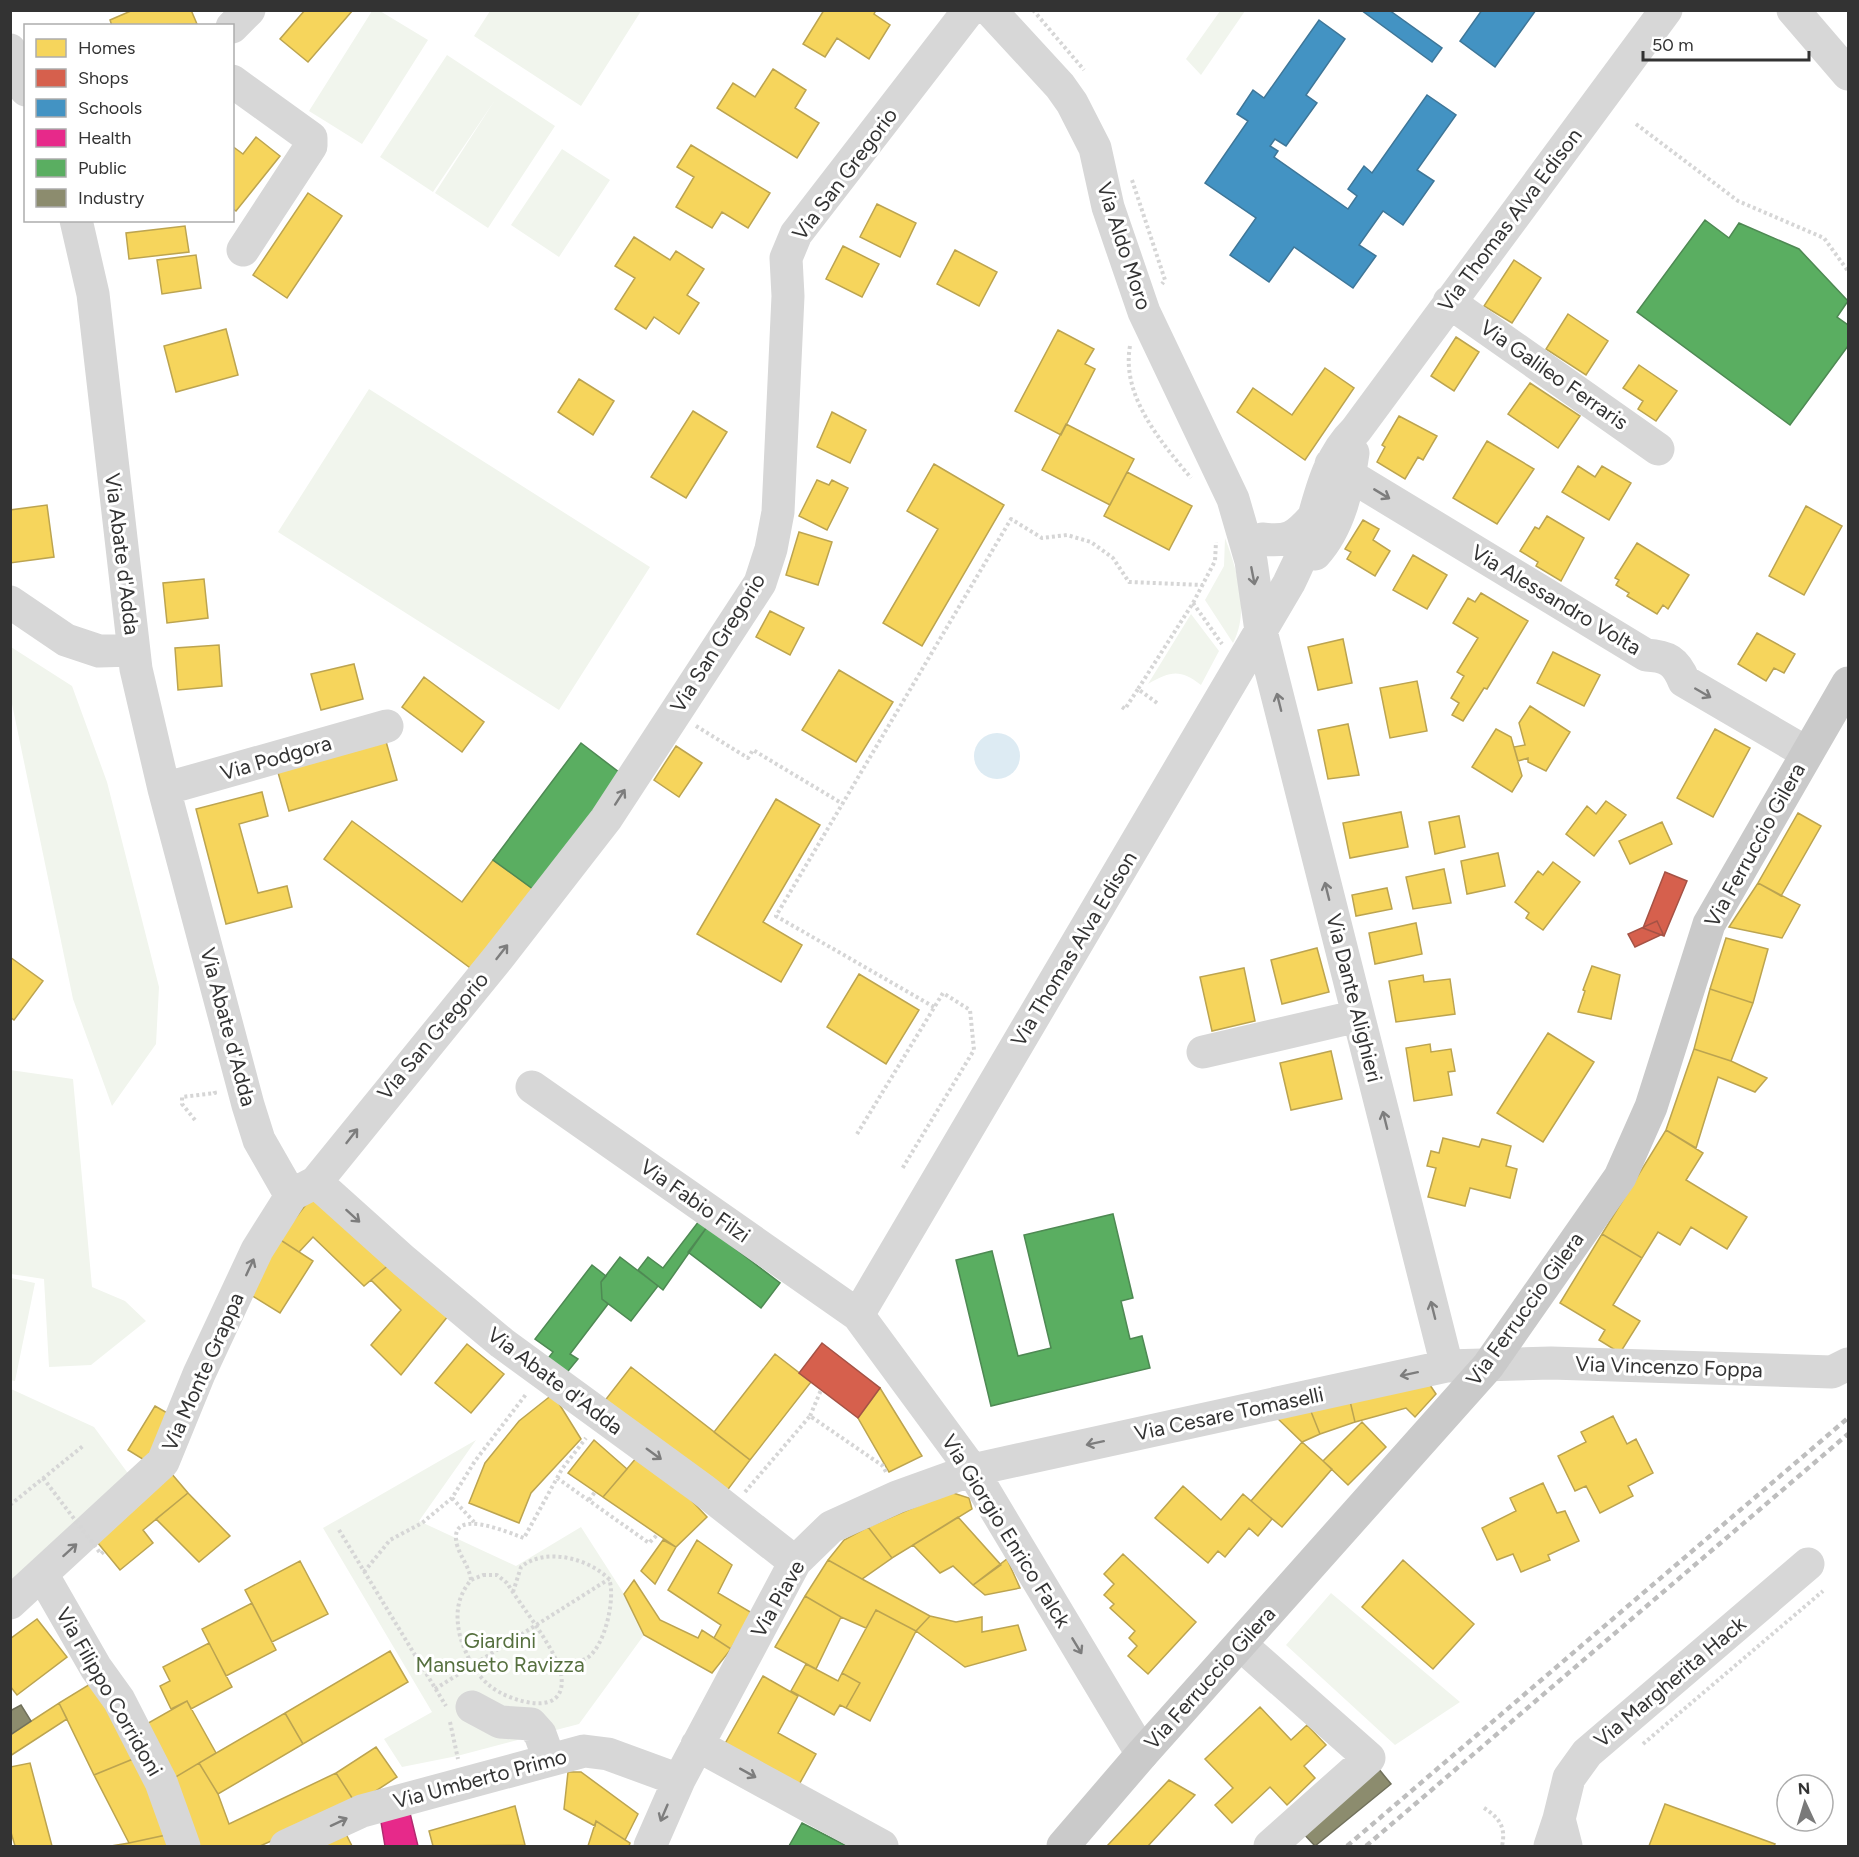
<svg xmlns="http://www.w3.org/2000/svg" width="1859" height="1857" font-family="Figtree,sans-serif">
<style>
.green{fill:#f1f5ed}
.water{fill:#ddebf3}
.homes{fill:#f6d55c;stroke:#bca450;stroke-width:1.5}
.shops{fill:#d6604d;stroke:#a55245;stroke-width:1.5}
.schools{fill:#4393c3;stroke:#3e7698;stroke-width:1.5}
.health{fill:#e7298a;stroke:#b12c70;stroke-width:1.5}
.public{fill:#5aae61;stroke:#4e8953;stroke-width:1.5}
.industry{fill:#8c8c6e;stroke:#71715c;stroke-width:1.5}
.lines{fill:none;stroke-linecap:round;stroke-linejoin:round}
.path{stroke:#d6d6d6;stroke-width:4;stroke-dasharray:3 3;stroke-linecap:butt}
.minor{stroke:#d7d7d7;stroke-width:33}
.major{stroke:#cacaca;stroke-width:33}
.rail{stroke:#bebebe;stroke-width:4.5;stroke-dasharray:6 4.5;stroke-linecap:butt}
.path-bridge{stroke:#d6d6d6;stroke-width:4;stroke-dasharray:3 3;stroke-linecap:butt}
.oneway{stroke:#7d7d7d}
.labels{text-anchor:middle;stroke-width:6;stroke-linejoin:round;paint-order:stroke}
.street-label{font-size:21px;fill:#333;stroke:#fff}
.park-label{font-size:21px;fill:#56703f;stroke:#fff}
</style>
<rect width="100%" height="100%" fill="#fff"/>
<path class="green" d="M372 11H380L428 40 362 144 309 111Z
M490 11H641L581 106 474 36Z
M1220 11H1245L1201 75 1186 59Z
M447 55 555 126 488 228 435 193 495 100 433 192 380 157Z
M562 149 610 180 559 257 511 225Z
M369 389 650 567 559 710 278 532Z
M1225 538C1237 570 1250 611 1233 643L1205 600 1224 566Z
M1191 614 1219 651 1201 685C1180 669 1171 671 1148 684Z
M11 647 72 686 107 782 159 987 156 1044 112 1106 73 999 11 699Z
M10 1070 73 1079 92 1287 125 1301 146 1321 91 1365 49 1367 44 1279 11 1274Z
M11 1278 35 1283 15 1381 10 1380Z
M11 1389 94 1427 127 1472 138 1481 11 1583Z
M476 1440 419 1521 516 1566 581 1527 624 1594 644 1635 579 1724 457 1756 402 1767 384 1739 432 1712 323 1528Z
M1331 1593 1460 1702 1395 1745 1286 1645Z"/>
<path class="water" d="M974 756a23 23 0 1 1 46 0a23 23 0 1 1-46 0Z"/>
<path class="homes" d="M133 10H191L197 24 112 26 110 20Z
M305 10H353L308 62 280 39Z
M824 10H876L874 14 890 25 869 59 837 38 825 57 803 44Z
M773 69 806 90 795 108 819 123 797 158 717 108 733 83 755 97Z
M256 137 280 156 236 211 232 208V146L243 154Z
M691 145 770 193 748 228 722 212 712 228 676 207 694 177 677 167Z
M308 193 342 216 287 298 253 275Z
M877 204 916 223 900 257 860 237Z
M185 226 189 252 129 259 126 233Z
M634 237 670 260 676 251 704 269 687 295 699 303 679 334 654 317 646 329 615 309 635 278 615 266Z
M843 246 879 264 862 297 826 279Z
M955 250 997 272 979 306 937 284Z
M196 255 201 288 162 294 157 260Z
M1514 260 1541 278 1512 323 1484 306Z
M1568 314 1608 341 1586 375 1546 349Z
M226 329 238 375 176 392 164 346Z
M1058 330 1094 349 1085 364 1095 369 1061 435 1015 411Z
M1456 337 1479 352 1454 391 1431 376Z
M1639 365 1677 391 1656 421 1638 409 1643 401 1623 388Z
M1325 368 1354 388 1305 460 1237 412 1253 388 1292 415Z
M579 379 614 401 593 435 558 412Z
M1530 383 1580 416 1558 448 1508 414Z
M693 411 727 432 686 498 651 477Z
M832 412 866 430 850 463 817 447Z
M1399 416 1437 436 1423 460 1418 457 1405 479 1377 462 1385 447 1382 445Z
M1066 424 1134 459 1110 505 1042 470Z
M1487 441 1534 469 1497 524 1453 498Z
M934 464 1004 505 922 646 883 623 938 529 907 511Z
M1578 466 1595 477 1602 466 1631 483 1609 520 1562 492Z
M1127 472 1192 506 1169 550 1104 516Z
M817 480 829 485 832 480 848 488 827 530 799 516Z
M47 505 54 557 10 563V510Z
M1806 506 1842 526 1804 595 1769 576Z
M1547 516 1584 538 1561 581 1536 566 1538 562 1520 551 1535 527 1539 529Z
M1363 520 1379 529 1373 540 1390 551 1375 576 1347 559 1351 552 1345 549Z
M799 532 832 542 818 585 786 575Z
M1637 543 1689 575 1668 609 1663 605 1657 614 1627 596 1629 593 1616 585 1619 580 1615 578Z
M1413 555 1447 575 1427 609 1393 590Z
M204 579 208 618 167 623 163 583Z
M1481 593 1528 621 1487 689 1484 688 1463 721 1452 715 1459 703 1451 698 1464 676 1457 672 1478 638 1453 623 1468 598 1475 602Z
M770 611 804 628 790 655 756 637Z
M1757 633 1795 654 1784 673 1774 668 1766 681 1738 664Z
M1343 639 1352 683 1318 690 1308 647Z
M219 645 222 686 178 690 175 648Z
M1553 652 1600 675 1584 706 1537 683Z
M354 664 363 699 321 710 311 674Z
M839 670 893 702 856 762 802 730Z
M424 677 484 722 462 752 402 707Z
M1417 681 1427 731 1390 738 1380 688Z
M1530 706 1570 732 1546 771 1528 762V758L1518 761 1514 747 1525 745 1519 723Z
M1348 724 1359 775 1328 779 1318 730Z
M1496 729 1511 737 1522 776 1512 792 1472 767Z
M1715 729 1750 748 1713 817 1677 798Z
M385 738 397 780 289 811 277 769Z
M676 746 702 763 679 797 654 780Z
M262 792 268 816 239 824 258 893 287 886 292 907 226 924 196 809Z
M776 799 820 825 763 922 802 945 781 982 697 934Z
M1606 801 1626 815 1594 856 1566 834 1587 806 1596 814Z
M1401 812 1408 847 1350 858 1343 823Z
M1798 813 1821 826 1781 896 1758 883Z
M1459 816 1465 847 1435 854 1429 822Z
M352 821 462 902 493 860 537 892 477 973 324 859Z
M1662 822 1672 844 1630 864 1619 841Z
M1498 853 1505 886 1467 894 1461 861Z
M1553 862 1580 882 1543 930 1526 918 1529 913 1515 902 1538 871 1543 875Z
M1444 869 1451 903 1413 909 1406 877Z
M1758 883 1800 905 1782 938 1729 927Z
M1387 888 1392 909 1356 916 1352 895Z
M1416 923 1422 954 1375 964 1369 933Z
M1726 938 1768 949 1753 1003 1710 989Z
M1317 948 1329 992 1282 1004 1271 960Z
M10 957 43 981 14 1020 10 1017Z
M1592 966 1620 975 1611 1019 1578 1012 1585 991 1583 990Z
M1244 968 1255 1021 1212 1031 1200 977Z
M859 974 919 1010 886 1064 827 1027Z
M1423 975 1424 982 1450 979 1455 1014 1396 1022 1389 981Z
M1710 989 1753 1003 1731 1061 1694 1049Z
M1548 1033 1594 1062 1543 1142 1497 1113Z
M1430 1044 1431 1052 1451 1049 1455 1071 1448 1072 1452 1095 1414 1101 1406 1048Z
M1694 1049 1731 1061 1767 1078 1755 1092 1718 1077 1696 1148 1666 1130Z
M1331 1051 1342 1099 1291 1110 1280 1063Z
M1666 1130 1703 1153 1686 1180 1747 1217 1727 1249 1691 1227 1680 1245 1658 1232 1642 1258 1602 1234Z
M1443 1138 1479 1147 1482 1139 1511 1146 1506 1166 1517 1169 1510 1198 1470 1188 1465 1206 1428 1197 1436 1168 1427 1166 1431 1151 1439 1153Z
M315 1193 391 1263 364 1286 313 1237 299 1252 279 1239Z
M1602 1234 1642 1258 1613 1305 1640 1321 1620 1353 1599 1340 1605 1330 1560 1303Z
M279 1239 313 1261 280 1313 246 1292Z
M391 1263 452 1311 401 1375 371 1345 401 1310 371 1280Z
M467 1344 504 1374 471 1413 435 1383Z
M775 1354 811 1382 750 1460 714 1432Z
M631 1367 750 1460 723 1496 603 1403Z
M1428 1382 1436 1394 1415 1417 1406 1408 1355 1422 1350 1401Z
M880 1388 922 1456 889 1472 858 1418Z
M553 1394 581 1439 531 1493 519 1523 469 1503 485 1463 519 1421Z
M1350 1401 1355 1422 1320 1434 1310 1409Z
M155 1406 176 1418 149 1463 128 1450Z
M1310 1409 1320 1434 1302 1442 1276 1417Z
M1613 1416 1627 1444 1636 1439 1653 1473 1628 1486 1633 1496 1600 1513 1586 1486 1575 1491 1558 1456 1586 1442 1581 1432Z
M1362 1422 1386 1447 1348 1485 1323 1461Z
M594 1440 627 1469 603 1497 568 1473Z
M1302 1442 1332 1469 1282 1527 1251 1501Z
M637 1457 691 1500 707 1517 676 1547 603 1497Z
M171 1473 188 1493 143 1530 153 1543 120 1570 93 1537Z
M1543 1483 1557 1513 1565 1511 1579 1541 1548 1555 1550 1560 1521 1572 1513 1554 1497 1560 1482 1528 1516 1511 1510 1498Z
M1183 1486 1221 1520 1243 1494 1272 1519 1258 1536 1249 1528 1225 1557 1218 1551 1208 1563 1155 1518Z
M950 1492 969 1498 972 1509 892 1558 868 1527Z
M188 1493 230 1536 199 1562 156 1519Z
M958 1517 1001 1565 973 1585 953 1566 940 1573 913 1545Z
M868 1527 892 1558 862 1579 828 1560 844 1540Z
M663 1540 676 1547 655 1584 641 1571Z
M697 1540 732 1565 718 1593 752 1613 731 1649 714 1638 721 1625 668 1590Z
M1123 1554 1196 1622 1148 1674 1128 1656 1137 1646 1129 1638 1135 1631 1110 1608 1114 1604 1104 1595 1114 1584 1104 1574Z
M1007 1559 1020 1588 985 1595 973 1585Z
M828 1560 862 1579 930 1616 916 1631 876 1610 866 1628 841 1617 805 1596Z
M1403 1560 1474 1624 1433 1669 1362 1607Z
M300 1561 328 1614 272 1642 245 1590Z
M634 1580 660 1620 698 1638 702 1630 731 1649 712 1673 644 1635 624 1594Z
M805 1596 841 1617 816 1669 775 1647Z
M252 1603 276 1650 226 1676 202 1629Z
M876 1610 916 1631 870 1721 846 1708 860 1683 842 1673Z
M930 1616 956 1622 982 1617V1632L1018 1625 1026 1650 965 1667 916 1631Z
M37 1619 67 1657 17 1695 10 1686V1639Z
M209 1643 232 1687 191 1709 187 1701 171 1709 160 1686 170 1681 163 1667Z
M390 1651 408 1682 303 1744 285 1713Z
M806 1664 838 1681 842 1673 860 1683 846 1708 840 1705 834 1715 791 1691Z
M763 1676 798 1696 778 1733 816 1754 796 1790 722 1749Z
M95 1681 133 1759 94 1775 59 1703Z
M187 1701 216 1753 169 1781 143 1726Z
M59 1703 67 1719 10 1756V1735Z
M1260 1707 1291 1740 1307 1725 1326 1745 1304 1766 1315 1778 1287 1805 1270 1787 1232 1823 1215 1805 1233 1788 1205 1759Z
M285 1713 303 1744 218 1794 199 1763Z
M376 1747 397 1777 356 1804 336 1773Z
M133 1759 171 1834 129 1843 94 1775Z
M30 1763 52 1846H15L10 1829V1767Z
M199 1763 218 1794 229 1824 336 1773 356 1804 260 1846H195L169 1781Z
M568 1772H581L638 1814 625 1840 596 1821 595 1826 564 1809Z
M1169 1780 1195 1795 1148 1846H1107Z
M1665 1804 1775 1844 1774 1846H1649Z
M515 1806 525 1845 433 1846 429 1831Z
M596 1821 630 1843 629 1846H588Z
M345 1832 352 1846H310Z
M171 1834 174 1846H111L129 1843Z"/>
<path class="shops" d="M1665 872 1687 881 1664 936 1643 928Z
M1657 921 1663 934 1635 947 1628 934Z
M822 1343 880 1388 858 1418 799 1373Z"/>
<path class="schools" d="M1361 10H1389L1442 48 1432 62Z
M1482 10H1536L1495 67 1460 41Z
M1319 20 1345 39 1306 95 1317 103 1286 146 1275 139 1270 146 1278 151 1274 157 1348 209 1357 196 1348 189 1364 166 1372 173 1427 95 1456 115 1417 170 1434 181 1403 225 1383 211 1359 245 1376 256 1353 288 1294 247 1269 282 1230 255 1256 218 1205 183 1248 121 1237 114 1253 90 1264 98Z"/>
<path class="health" d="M409 1809 418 1846H385L380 1816Z"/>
<path class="public" d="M1705 220 1729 238 1739 223 1799 249 1848 301 1837 317 1848 325V346L1790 425 1637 312Z
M581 743 624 776 537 892 493 860Z
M1113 1214 1133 1298 1121 1301 1130 1339 1142 1336 1150 1368 991 1406 956 1260 992 1251 1018 1356 1051 1348 1024 1235Z
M699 1221 707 1227 663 1290 638 1270 648 1257 663 1268Z
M707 1227 780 1283 761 1308 688 1252Z
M620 1257 658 1286 631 1321 602 1299 601 1282Z
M592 1265 606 1276 601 1282 602 1299 608 1304 570 1354 578 1359 564 1376 546 1361 553 1352 535 1339Z
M802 1823 847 1846H789Z"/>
<path class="industry" d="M21 1705 31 1721 10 1735V1711Z
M1378 1768 1391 1784 1315 1846 1302 1832Z"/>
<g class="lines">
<path class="path" d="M1033 10 1084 70
M1636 124 1738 201 1824 238 1848 271
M1132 180 1165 280 1162 284
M1130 346C1121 396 1161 442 1191 478
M1193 603 1222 644
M1157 703 1138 689 1193 603 1215 561 1216 542
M1122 707 1125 709 1138 689
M696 726 748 758 753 750 843 804
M934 1007 776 916 1011 519 1042 538 1067 535 1091 542 1113 558 1129 582 1203 585
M195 1120 182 1104V1097L215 1093 214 1089
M857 1134 943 993 970 1010 974 1050 902 1169
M810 1416 821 1390
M557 1478 649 1543 657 1535
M745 1492 810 1416 883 1466 887 1474
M452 1498 474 1522
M589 1500 595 1492
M10 1505 83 1446
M339 1530 446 1706
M364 1572 390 1540 422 1523 452 1498 475 1461 527 1393
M483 1575H497L507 1583C521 1606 556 1649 561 1674 569 1720 510 1702 490 1686 475 1674 465 1653 460 1636 455 1614 457 1597 471 1580Z
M471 1580C469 1566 461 1558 457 1545 447 1505 509 1533 524 1538L562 1469 586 1438
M513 1592 521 1567C545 1547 588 1558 609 1579 616 1597 605 1647 587 1658 577 1664 565 1661 555 1659
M435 1689 609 1579
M450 1722 458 1759
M1643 1744 1823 1591
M1484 1808C1500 1818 1506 1828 1502 1846"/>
<path class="minor" d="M990 10 1060 86 1072 103 1095 148 1108 207 1144 312 1233 499 1251 561 1261 631 1447 1366
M1793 10 1848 74
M232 27 249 10
M10 50 26 90
M232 81 311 138V146L243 250
M76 220 93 294 136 669 164 789 248 1105 259 1140 291 1196
M1449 302 1658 449
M1331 464 1646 655C1667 656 1676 661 1684 681L1807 753
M1262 539C1288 542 1295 538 1312 519
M1315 554C1339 528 1348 488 1353 453
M10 602 66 640 99 651 133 650
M164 789 387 726
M1203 1052 1358 1016
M532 1087 858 1315 972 1470 1142 1754
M316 1182 498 958 606 819 760 583 771 549 778 512 788 296 786 258 796 234 969 10
M297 1192 316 1182 404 1261 502 1343 702 1489 795 1562
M858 1315 1289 583C1295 570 1302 557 1306 544 1319 504 1324 461 1356 430L1666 10
M42 1574 96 1668 119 1700 161 1782 184 1846
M10 1603 163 1462 199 1374 257 1250 291 1196
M1241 1645 1369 1758 1270 1846
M472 1707 500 1722 531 1724 540 1734 549 1759
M697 1745 882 1846
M1559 1819 1569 1778 1587 1753 1808 1564
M286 1846 362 1811 584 1751 608 1754 679 1780
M650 1846 679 1780 795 1562 831 1527 897 1497 972 1470 1447 1366 1551 1363 1832 1372 1848 1364
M1550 1846 1559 1819 1566 1846"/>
<path class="major" d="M1063 1846 1142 1754 1488 1366 1620 1177 1651 1107 1709 924 1848 683"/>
<path class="rail" d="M1347 1846 1848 1418
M1366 1846 1848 1434"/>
<path class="path-bridge" d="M43 1478 101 1554 104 1551"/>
</g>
<defs><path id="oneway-shaft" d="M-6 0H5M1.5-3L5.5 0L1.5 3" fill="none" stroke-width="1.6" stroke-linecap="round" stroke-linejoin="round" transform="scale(1.5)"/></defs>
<g class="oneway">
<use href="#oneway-shaft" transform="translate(1382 494) rotate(31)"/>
<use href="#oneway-shaft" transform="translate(1253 576) rotate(79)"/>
<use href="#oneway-shaft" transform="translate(1703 693) rotate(30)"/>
<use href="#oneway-shaft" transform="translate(1279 702) rotate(-104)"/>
<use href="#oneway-shaft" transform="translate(620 797) rotate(-57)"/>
<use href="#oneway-shaft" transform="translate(1327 891) rotate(-104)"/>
<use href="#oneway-shaft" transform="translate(502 952) rotate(-52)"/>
<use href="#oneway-shaft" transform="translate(1385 1120) rotate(-104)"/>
<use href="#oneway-shaft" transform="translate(352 1136) rotate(-52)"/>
<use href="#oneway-shaft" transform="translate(353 1216) rotate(42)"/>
<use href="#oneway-shaft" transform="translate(250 1267) rotate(-65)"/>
<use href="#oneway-shaft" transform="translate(1433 1310) rotate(-104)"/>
<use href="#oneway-shaft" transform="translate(1409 1374) rotate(168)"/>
<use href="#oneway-shaft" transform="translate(1095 1443) rotate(168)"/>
<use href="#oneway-shaft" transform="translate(654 1454) rotate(36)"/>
<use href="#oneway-shaft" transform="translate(70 1550) rotate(-42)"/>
<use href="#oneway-shaft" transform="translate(1077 1646) rotate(59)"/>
<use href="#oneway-shaft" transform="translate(748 1773) rotate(29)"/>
<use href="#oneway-shaft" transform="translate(664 1813) rotate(113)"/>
<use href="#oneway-shaft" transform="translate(339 1822) rotate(-25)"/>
</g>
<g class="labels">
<g class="street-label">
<text transform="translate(845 174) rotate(-53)" y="7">Via San Gregorio</text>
<text transform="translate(1510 220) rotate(-53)" y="7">Via Thomas Alva Edison</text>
<text transform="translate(1124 246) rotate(72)" y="7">Via Aldo Moro</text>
<text transform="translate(1554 375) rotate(35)" y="7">Via Galileo Ferraris</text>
<text transform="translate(122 554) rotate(83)" y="7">Via Abate d'Adda</text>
<text transform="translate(1556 600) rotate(31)" y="7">Via Alessandro Volta</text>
<text transform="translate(718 643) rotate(-58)" y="7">Via San Gregorio</text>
<text transform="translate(276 758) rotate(-16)" y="7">Via Podgora</text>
<text transform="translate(1755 845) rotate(-61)" y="7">Via Ferruccio Gilera</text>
<text transform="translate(1074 949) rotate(-59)" y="7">Via Thomas Alva Edison</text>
<text transform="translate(1354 998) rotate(76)" y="7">Via Dante Alighieri</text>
<text transform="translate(228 1027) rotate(75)" y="7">Via Abate d'Adda</text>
<text transform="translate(433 1036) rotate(-50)" y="7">Via San Gregorio</text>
<text transform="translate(695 1201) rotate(35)" y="7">Via Fabio Filzi</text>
<text transform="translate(1525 1309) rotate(-54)" y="7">Via Ferruccio Gilera</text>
<text transform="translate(1669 1367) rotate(2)" y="7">Via Vincenzo Foppa</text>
<text transform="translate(203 1372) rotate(-66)" y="7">Via Monte Grappa</text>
<text transform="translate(555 1381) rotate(37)" y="7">Via Abate d'Adda</text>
<text transform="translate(1229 1414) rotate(-12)" y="7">Via Cesare Tomaselli</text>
<text transform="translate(1006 1531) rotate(58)" y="7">Via Giorgio Enrico Falck</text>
<text transform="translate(778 1599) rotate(-60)" y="7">Via Piave</text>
<text transform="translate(1210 1678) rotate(-48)" y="7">Via Ferruccio Gilera</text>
<text transform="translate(1670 1682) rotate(-40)" y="7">Via Margherita Hack</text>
<text transform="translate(109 1692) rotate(60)" y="7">Via Filippo Corridoni</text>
<text transform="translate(480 1779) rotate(-15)" y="7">Via Umberto Primo</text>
</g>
<g class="park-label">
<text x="500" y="1648">Giardini<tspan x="500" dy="24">Mansueto Ravizza</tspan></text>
</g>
</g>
<rect width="1859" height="1857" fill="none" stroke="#333333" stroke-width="24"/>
<rect x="24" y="24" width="210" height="198" fill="#ffffff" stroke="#adadad" stroke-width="1.5"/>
<rect x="36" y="39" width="30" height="18" fill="#f6d55c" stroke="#adadad" stroke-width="1.5"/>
<text x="78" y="54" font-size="18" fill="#333333">Homes</text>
<rect x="36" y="69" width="30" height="18" fill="#d6604d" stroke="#adadad" stroke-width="1.5"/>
<text x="78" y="84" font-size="18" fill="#333333">Shops</text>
<rect x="36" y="99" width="30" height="18" fill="#4393c3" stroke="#adadad" stroke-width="1.5"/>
<text x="78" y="114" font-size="18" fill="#333333">Schools</text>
<rect x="36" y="129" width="30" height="18" fill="#e7298a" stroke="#adadad" stroke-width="1.5"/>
<text x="78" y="144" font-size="18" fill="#333333">Health</text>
<rect x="36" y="159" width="30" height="18" fill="#5aae61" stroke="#adadad" stroke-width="1.5"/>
<text x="78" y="174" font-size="18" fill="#333333">Public</text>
<rect x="36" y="189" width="30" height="18" fill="#8c8c6e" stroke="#adadad" stroke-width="1.5"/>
<text x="78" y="204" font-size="18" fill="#333333">Industry</text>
<g transform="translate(1805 1803) rotate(356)"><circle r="28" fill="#ffffff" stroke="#adadad" stroke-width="1.5"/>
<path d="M0-4.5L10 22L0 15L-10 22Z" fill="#7a7a7a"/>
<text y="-9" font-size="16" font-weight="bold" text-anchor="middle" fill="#333333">N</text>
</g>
<path d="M1643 51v9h166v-9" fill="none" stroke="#333333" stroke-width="3"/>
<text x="1652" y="51" font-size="18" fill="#333333" stroke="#ffffff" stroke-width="4.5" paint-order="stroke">50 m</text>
</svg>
